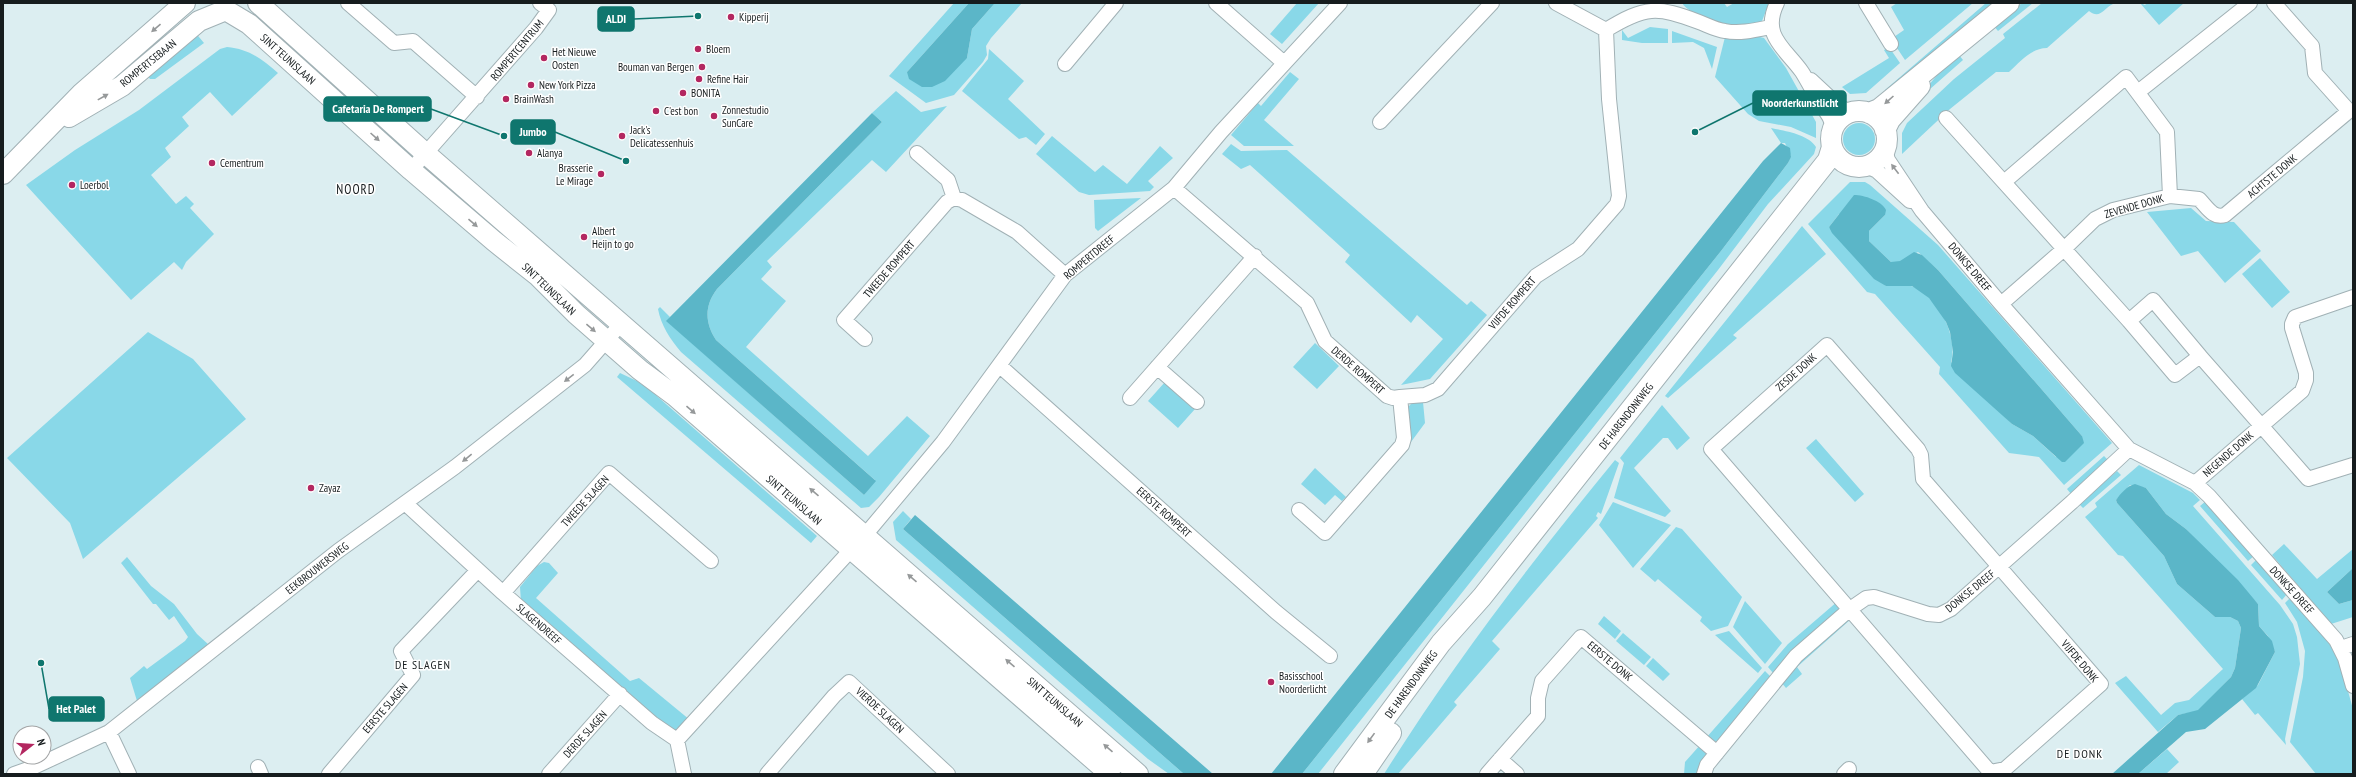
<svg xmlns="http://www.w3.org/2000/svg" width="2356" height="777" font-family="'PT Sans Narrow',sans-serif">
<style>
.green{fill:#89d8e8;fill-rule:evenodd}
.water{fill:#5bb6c8}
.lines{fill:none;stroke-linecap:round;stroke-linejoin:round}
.street-casing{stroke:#a1b1b5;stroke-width:16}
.secondary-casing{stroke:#a1b1b5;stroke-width:22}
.street{stroke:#fff;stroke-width:14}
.secondary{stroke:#fff;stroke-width:20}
.oneway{fill:#96999a}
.poi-dot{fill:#b32760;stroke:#fff;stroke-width:1.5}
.labels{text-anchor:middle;stroke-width:3;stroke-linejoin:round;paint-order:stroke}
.poi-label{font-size:11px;fill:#161c1e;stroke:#fff;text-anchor:start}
.street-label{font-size:11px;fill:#161c1e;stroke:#fff}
.neighbourhood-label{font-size:12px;letter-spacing:1px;fill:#161c1e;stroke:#fff}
.quarter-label{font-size:13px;letter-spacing:1px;fill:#161c1e;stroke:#fff}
.leader{fill:none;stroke:#0f766e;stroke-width:1.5}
.callout-dot{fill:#0f766e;stroke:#fff;stroke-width:1.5}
.callout{fill:#0f766e;stroke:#0f766e;stroke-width:1.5}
.callout-label{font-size:12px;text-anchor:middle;font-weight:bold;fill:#fff}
</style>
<rect width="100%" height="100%" fill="#dceef1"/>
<path class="green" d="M954 3H969L907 72 967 58 972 29 995 3H1022L991 38 986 46 987 55 983 62 954 95 926 103 889 76Z
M1297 3H1319L1282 44 1270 34Z
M1682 3H1724L1727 7 1734 3H1769L1762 21C1757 23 1753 26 1748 26 1731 28 1691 17 1682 3Z
M1897 3H1973L1905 60 1891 39 1904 30 1891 7Z
M1986 3H1997L1889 95 1885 90Z
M2022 3H2033L1998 31 1993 25Z
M2042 3H2119C2117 4 2115 3 2113 4 2104 8 2100 20 2089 11L2047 48C2031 48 2020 62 2009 72H1996L1950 109 1902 154V133L1907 123 1954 79 2005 38 2003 34Z
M2140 3 2145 5 2147 3H2184L2159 25Z
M269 21 409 151 402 148 261 28Z
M1650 27 1668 29V43H1642L1622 40V30L1628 38Z
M194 31 204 43 155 79H150L145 73Z
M1672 31 1717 47 1712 69 1704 48 1693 42 1672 43Z
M1756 36 1764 38 1786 68 1816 122V138L1791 127 1759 121 1748 114 1715 77 1725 37Z
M227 47C249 49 262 59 278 73L232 116 210 92 182 117 189 126 165 148 171 157 151 175 176 204 186 196 194 204 190 208 214 234 186 262 182 270 174 262 131 300 26 185 75 150 139 110 220 49Z
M1889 47 1900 63 1866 93 1850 94 1842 87 1889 58 1884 50Z
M989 49 1024 81 1008 99 1045 134 1036 145 1026 137 1019 139 962 91 988 59Z
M1959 55 1963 60 1913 104 1938 74Z
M1290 72 1299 79 1264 120 1294 146H1244L1231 135 1258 103 1261 106Z
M896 91 921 112 947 106 886 172 872 160 767 261 772 267 761 279 786 301 746 347 868 456 907 416 930 436 879 497 869 507 861 508 681 352C670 339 661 325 658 309L660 307 670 317 667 321 864 495 875 480 716 340C705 323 704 306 717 289L882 122 872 113Z
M1843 139a16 16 0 1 1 32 0a16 16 0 1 1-32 0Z
M1771 128C1785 131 1808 134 1816 147L1814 154 1768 204 1718 270 1318 774H1302L1721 251 1788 163 1791 156 1785 143H1781Z
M1052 136 1095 172 1103 165 1127 184 1160 146 1173 158 1148 181 1154 187 1150 191 1089 195 1079 192 1036 154Z
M1231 144 1241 151 1287 150 1467 305 1471 301 1487 315 1430 379 1401 385 1443 339 1417 315 1411 323 1345 262 1350 255 1250 165 1241 169 1222 154Z
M1850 182H1865L1870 185 1938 245 2112 443 2064 485 2039 457 2009 453 1939 374 1940 367 1875 294 1867 292 1808 224ZM1839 214 1885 215 1869 231V241L1891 262H1900L1918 252 1938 270 2082 436 2056 457 2033 436 2012 424 1951 362C1958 336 1939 298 1914 287 1906 284 1894 286 1886 286L1829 227Z
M1141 198 1098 231 1095 228 1094 200Z
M2191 208 2206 221 2234 222 2261 251 2225 283 2198 251 2181 256 2147 212Z
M1802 226 1826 254 1733 335 1737 338 1668 398 1665 396Z
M2260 258 2290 292 2272 308 2242 274Z
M148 332 193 359 246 419 83 559 70 523 7 458Z
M1315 343 1339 366 1317 389 1293 367Z
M620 373 637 381 650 390 817 536 811 543 617 377Z
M1165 382 1195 409 1178 428 1148 401Z
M1423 402 1425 423 1411 442 1408 407 1412 403Z
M1662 405 1690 438 1677 450 1668 438H1663L1634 468 1671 511 1665 517 1614 498 1624 463 1620 458Z
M1816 439 1864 494 1855 502 1806 448Z
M2104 456 2109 461 2071 494 2067 489Z
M1615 460 1619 463 1601 514 1598 512 1596 516 1598 518 1492 641 1500 649 1454 702 1457 705 1398 774H1384C1453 664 1532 561 1615 460Z
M2139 465 2193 493 2200 500 2193 506 2280 605 2293 624 2297 637 2300 664 2285 739 2286 745 2258 713 2255 715 2242 699 2258 685 2275 652 2268 636 2259 626 2258 604 2186 529 2166 514 2146 488 2130 485 2116 500 2117 503 2164 556 2177 584 2215 617H2230L2238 621 2241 628 2235 668 2231 677 2198 711 2178 715 2158 732 2115 683 2126 676 2161 715 2175 703 2189 700 2223 669 2123 556 2118 555 2085 517 2097 507 2095 503Z
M1315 468 1346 497 1342 501 1335 495 1325 505 1301 484Z
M2117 471 2121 475 2083 508 2079 504Z
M2206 501 2254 556 2248 561 2200 506Z
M1613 502 1671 525 1633 568 1599 525Z
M903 511 911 519 903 529 1184 774H1169L1148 759 896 540 893 522Z
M1676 527 1682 529 1742 597 1728 626 1711 631 1700 621 1702 617 1658 579 1655 582 1640 569Z
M2284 544 2317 579 2353 549V568L2327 592 2339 604 2353 600V617L2331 624 2272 555Z
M127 557 151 586 174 604 197 634 209 645 137 701 130 678 144 666 147 669 185 641 188 637 174 616 169 620 156 604H153L121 563Z
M2257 559 2287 594 2282 600 2251 565Z
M544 562 549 563 558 573 536 598 630 681 639 678 690 720 677 732 651 715 521 602 520 587 537 566Z
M2290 598 2329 643 2339 659 2353 709V774H2316L2290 742 2303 677 2305 651 2297 622 2285 603Z
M1745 601 1782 643 1765 664 1733 627Z
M1838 601 1840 608 1838 611 1788 656 1773 673 1768 667 1788 644Z
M1604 616 1621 631 1615 639 1598 624Z
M1848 619H1851L1797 667 1802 674 1786 688 1781 682 1798 662Z
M1729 631 1762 668 1758 673 1715 635Z
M1623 633 1651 657 1644 665 1616 641Z
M1653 658 1670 674 1663 681 1646 666Z
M1765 671 1770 676 1719 740 1713 742 1706 738Z
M1701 744 1708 753 1698 774H1684L1685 762Z
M2167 749 2179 762 2166 774H2138Z"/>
<path class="water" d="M969 3H995L972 29 967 58 945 81 932 87H922L909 79 907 72Z
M872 113 882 122 717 289C704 306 705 323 716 340L876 481 864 495 666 321Z
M1781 143 1790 148 1791 157 1788 163 1721 251 1302 774H1271L1763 161Z
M1854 195C1864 195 1882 201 1886 210L1885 215 1869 231V241L1891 262 1900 261 1914 252 1922 255 1938 270 2082 436 2084 443 2065 462H2062L2033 436 2012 424 1955 373 1951 366 1953 352 1950 332 1946 322 1929 298 1912 286H1886L1874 279 1832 233 1829 227Z
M2135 484 2146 488 2166 514 2186 529 2238 580 2258 604 2259 626 2272 641 2275 652 2256 688 2205 729 2186 732 2138 774H2112L2178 715 2198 710 2231 677 2235 668 2241 628 2238 621 2230 617H2215L2177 584 2164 556 2117 503 2116 500C2121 493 2127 486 2135 484Z
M915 515 1213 774H1184L903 529Z
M2353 568V600L2339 604 2327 592Z"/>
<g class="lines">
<defs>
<path id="street" d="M348 3 394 43 413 41 477 97
M1216 3 1284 63
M1556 3 1606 30C1645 6 1657 6 1699 22 1707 25 1716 30 1725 31 1740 34 1756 30 1771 27
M1777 3C1761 36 1785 48 1802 72 1809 83 1814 94 1821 105 1827 113 1832 119 1833 129
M1866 3 1891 44
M1065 64 1116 3
M1811 80 1840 107 1850 112
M2138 92 2250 3
M1946 118 2129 321 2153 300 2200 356
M1380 122 1492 3
M1885 149 1888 160 1922 211 2001 304 2129 449 2195 483 2209 496 2336 640 2345 658 2353 686
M917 153 948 180 954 198
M1866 166 1877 171 1910 201
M411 170 536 28 549 10 540 3
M2004 182 2126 77 2167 132 2170 196 2199 199C2207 207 2213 219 2225 215L2349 111 2315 73 2312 46 2274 3
M1174 188 1307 303 1325 341 1387 396 1393 398 1400 397 1404 438 1402 445 1325 533 1299 510
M2001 304 2064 249 2095 219 2113 210 2170 196
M2129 321 2175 375 2200 356 2308 479 2353 465
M865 339 844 320 947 202 954 198 962 200 1017 232 1065 275
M1827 345 1918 449 1921 455 1923 479 2101 684 2005 769 1990 772 1711 449Z
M1000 366 1276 612 1330 656
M1157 367 1197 402
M1400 397 1425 395 1438 389 1536 276 1578 249 1617 204 1619 196 1609 99 1606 30
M1130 398 1255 256
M2195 483 2302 391 2306 380V373L2292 328V324L2295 317 2353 297
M405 503 503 593 652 723 677 740 684 774
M503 593 609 473 711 561
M2341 648 2353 644
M109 732 129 774
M677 740 871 528 943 442 1065 275 1174 188 1221 132 1340 3
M1500 759 1517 774
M258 767 261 774
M14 774 34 767 109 732 338 551 455 467 585 365 621 324
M329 774 413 675 401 651 478 570
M549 774 620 694
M767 774 834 696 849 682 948 774
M1487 774 1538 716V698L1542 681 1581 637 1717 753
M1704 774 1707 765 1796 656 1850 609 1866 598 1874 597 1928 614 1939 615 1951 609 2072 502 2129 449
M1844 774 1849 769"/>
<path id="secondary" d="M258 3 425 153 1138 774
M229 12 249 24 411 170 494 241 538 276 576 314 640 370 675 396 1110 774
M1831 139a28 28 0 1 1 56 0a28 28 0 1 1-56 0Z
M1869 113 1879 109 2009 3
M69 117 122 86 199 21 221 12
M1885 130 1890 120 1920 86
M3 174 82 93 185 3
M1344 774 1441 643 1482 597 1828 160 1832 147
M1363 774 1391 733"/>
</defs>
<use href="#street" class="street-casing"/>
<use href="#secondary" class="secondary-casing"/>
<use href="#street" class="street"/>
<use href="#secondary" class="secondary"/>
</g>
<defs><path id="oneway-solid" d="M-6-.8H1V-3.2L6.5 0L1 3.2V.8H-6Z"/></defs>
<g class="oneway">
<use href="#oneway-solid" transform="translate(156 28) rotate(139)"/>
<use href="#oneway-solid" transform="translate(103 97) rotate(-29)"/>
<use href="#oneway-solid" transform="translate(1889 100) rotate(138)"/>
<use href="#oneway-solid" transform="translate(375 137) rotate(42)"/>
<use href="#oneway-solid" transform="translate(1895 169) rotate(-127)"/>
<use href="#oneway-solid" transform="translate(473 223) rotate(41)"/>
<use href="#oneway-solid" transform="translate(591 328) rotate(40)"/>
<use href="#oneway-solid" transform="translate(569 378) rotate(142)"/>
<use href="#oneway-solid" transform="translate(691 410) rotate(41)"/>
<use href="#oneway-solid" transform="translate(467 458) rotate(141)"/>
<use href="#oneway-solid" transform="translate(814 492) rotate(-139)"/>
<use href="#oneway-solid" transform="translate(912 578) rotate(-139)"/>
<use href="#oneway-solid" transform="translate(1010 663) rotate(-139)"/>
<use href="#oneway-solid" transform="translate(1371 738) rotate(126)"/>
<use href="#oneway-solid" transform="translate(1108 748) rotate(-139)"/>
</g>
<g class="poi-dot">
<circle cx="731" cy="17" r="4"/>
<circle cx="698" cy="49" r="4"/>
<circle cx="544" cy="58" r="4"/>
<circle cx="702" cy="67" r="4"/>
<circle cx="699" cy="79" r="4"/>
<circle cx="531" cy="85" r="4"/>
<circle cx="683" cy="93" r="4"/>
<circle cx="506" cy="99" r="4"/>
<circle cx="656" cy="111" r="4"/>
<circle cx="714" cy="116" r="4"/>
<circle cx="622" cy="136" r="4"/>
<circle cx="529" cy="153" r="4"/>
<circle cx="212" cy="163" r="4"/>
<circle cx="601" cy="174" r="4"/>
<circle cx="72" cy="185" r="4"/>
<circle cx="584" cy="237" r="4"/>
<circle cx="311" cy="488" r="4"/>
<circle cx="1271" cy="682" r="4"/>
</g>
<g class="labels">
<g class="poi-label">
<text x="739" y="21">Kipperij</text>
<text x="706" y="53">Bloem</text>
<text x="552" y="56">Het Nieuwe<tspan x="552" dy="13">Oosten</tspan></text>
<text x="694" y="71" text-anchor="end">Bouman van Bergen</text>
<text x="707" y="83">Refine Hair</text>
<text x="539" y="89">New York Pizza</text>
<text x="691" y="97">BONITA</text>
<text x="514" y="103">BrainWash</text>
<text x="722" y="114">Zonnestudio<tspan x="722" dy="13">SunCare</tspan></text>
<text x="664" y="115">C'est bon</text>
<text x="630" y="134">Jack's<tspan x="630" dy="13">Delicatessenhuis</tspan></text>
<text x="537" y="157">Alanya</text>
<text x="220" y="167">Cementrum</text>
<text x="593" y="172" text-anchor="end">Brasserie<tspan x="593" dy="13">Le Mirage</tspan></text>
<text x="80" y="189">Loerbol</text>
<text x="592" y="235">Albert<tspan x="592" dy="13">Heijn to go</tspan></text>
<text x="319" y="492">Zayaz</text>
<text x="1279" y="680">Basisschool<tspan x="1279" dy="13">Noorderlicht</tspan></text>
</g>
<g class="street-label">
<text transform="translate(517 50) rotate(-50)" y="4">ROMPERTCENTRUM</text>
<text transform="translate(288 59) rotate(42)" y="4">SINT TEUNISLAAN</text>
<text transform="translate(148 63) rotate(-39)" y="4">ROMPERTSEBAAN</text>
<text transform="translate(2272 176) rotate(-40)" y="4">ACHTSTE DONK</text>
<text transform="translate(2134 206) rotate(-16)" y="4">ZEVENDE DONK</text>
<text transform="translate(1089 257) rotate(-40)" y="4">ROMPERTDREEF</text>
<text transform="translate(1970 267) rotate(50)" y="4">DONKSE DREEF</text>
<text transform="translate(889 269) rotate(-49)" y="4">TWEEDE ROMPERT</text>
<text transform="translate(549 289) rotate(44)" y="4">SINT TEUNISLAAN</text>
<text transform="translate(1512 303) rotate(-49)" y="4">VIJFDE ROMPERT</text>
<text transform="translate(1358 370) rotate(41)" y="4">DERDE ROMPERT</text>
<text transform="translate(1796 372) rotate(-42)" y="4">ZESDE DONK</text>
<text transform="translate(1626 416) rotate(-52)" y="4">DE HARENDONKWEG</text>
<text transform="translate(2228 454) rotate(-41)" y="4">NEGENDE DONK</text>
<text transform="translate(794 500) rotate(41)" y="4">SINT TEUNISLAAN</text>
<text transform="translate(585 501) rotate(-48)" y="4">TWEEDE SLAGEN</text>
<text transform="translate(1164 512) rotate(42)" y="4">EERSTE ROMPERT</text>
<text transform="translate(317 568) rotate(-38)" y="4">EEKBROUWERSWEG</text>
<text transform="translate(2292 590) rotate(48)" y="4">DONKSE DREEF</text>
<text transform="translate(1970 591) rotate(-39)" y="4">DONKSE DREEF</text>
<text transform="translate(539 624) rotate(41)" y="4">SLAGENDREEF</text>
<text transform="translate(1610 661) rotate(40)" y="4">EERSTE DONK</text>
<text transform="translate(2080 661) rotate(50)" y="4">VIJFDE DONK</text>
<text transform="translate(1411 684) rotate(-54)" y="4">DE HARENDONKWEG</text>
<text transform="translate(1055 702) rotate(41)" y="4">SINT TEUNISLAAN</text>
<text transform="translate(385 708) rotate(-49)" y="4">EERSTE SLAGEN</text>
<text transform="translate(880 710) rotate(43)" y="4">VIERDE SLAGEN</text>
<text transform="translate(585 734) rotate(-48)" y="4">DERDE SLAGEN</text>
</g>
<g class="neighbourhood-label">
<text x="423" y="669">DE SLAGEN</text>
<text x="2080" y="758">DE DONK</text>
</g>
<g class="quarter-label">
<text x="356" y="194">NOORD</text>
</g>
</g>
<path class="leader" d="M698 16L634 19M1695 132L1753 103M504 136L431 109M626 161L555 132M41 663L49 709"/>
<g class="callout-dot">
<circle cx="698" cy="16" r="4"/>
<circle cx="1695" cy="132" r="4"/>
<circle cx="504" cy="136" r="4"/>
<circle cx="626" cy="161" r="4"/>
<circle cx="41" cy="663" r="4"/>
</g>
<g class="callout">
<rect x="598" y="7" width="36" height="24" rx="4"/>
<rect x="1753" y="91" width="93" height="24" rx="4"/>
<rect x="324" y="97" width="107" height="24" rx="4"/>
<rect x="511" y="120" width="44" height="24" rx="4"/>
<rect x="49" y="697" width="55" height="24" rx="4"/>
</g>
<g class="callout-label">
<text x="616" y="23">ALDI</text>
<text x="1800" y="107">Noorderkunstlicht</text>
<text x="378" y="113">Cafetaria De Rompert</text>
<text x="533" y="136">Jumbo</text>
<text x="76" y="713">Het Palet</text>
</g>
<rect width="2356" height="777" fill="none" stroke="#161c1e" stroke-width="8"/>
<g transform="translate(32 745) rotate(73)"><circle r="19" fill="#ffffff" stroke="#a2a4a5"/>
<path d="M0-3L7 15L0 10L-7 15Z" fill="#b32760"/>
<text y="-6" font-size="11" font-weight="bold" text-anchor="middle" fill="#161c1e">N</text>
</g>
</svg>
